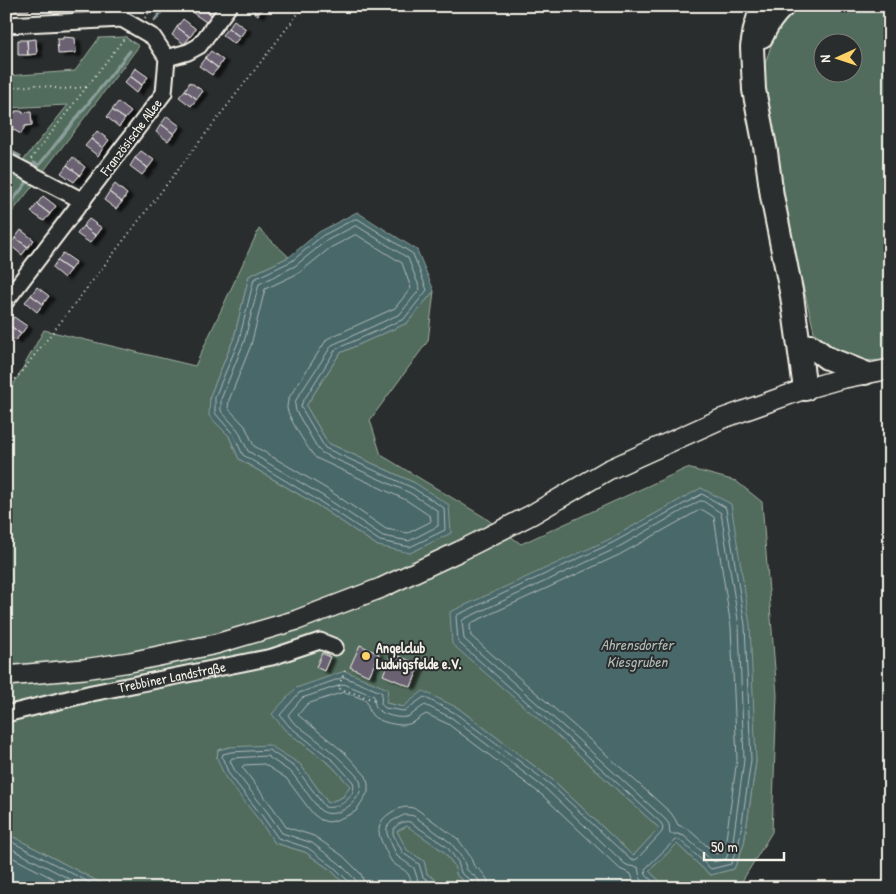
<svg xmlns="http://www.w3.org/2000/svg" width="896" height="894" font-family="'Patrick Hand',sans-serif">
<style>
.green{fill:#516c5c;stroke:#a2aea2;fill-rule:evenodd}
.water{fill:#49676a;stroke:#8d9e9c}
.lines{fill:none;stroke-linecap:round;stroke-linejoin:round}
.shore{stroke:#b0bab6;stroke-width:1}
.stream{stroke:#8d9e9c;stroke-width:3}
.building{fill:#6a6273;stroke:#f4f1e8;filter:url(#shadow)}
.minor-casing{stroke:#f4f1e8;stroke-width:19}
.major-casing{stroke:#f4f1e8;stroke-width:22}
.highway-casing{stroke:#f4f1e8;stroke-width:26}
.path{stroke:#f4f1e8;stroke-width:2;stroke-dasharray:1 4;stroke-linecap:butt}
.minor{stroke:#2a2d2e;stroke-width:15}
.major{stroke:#2a2d2e;stroke-width:19}
.highway{stroke:#2a2d2e;stroke-width:22}
.poi-dot{fill:#ffd166;stroke:#2a2d2e;stroke-width:2}
.labels{text-anchor:middle;stroke-width:4;stroke-linejoin:round;paint-order:stroke}
.street-label{font-size:14px;fill:#f4f1e8;stroke:#2a2d2e}
.poi-label{font-size:14px;font-weight:bold;fill:#f4f1e8;stroke:#2a2d2e;text-anchor:start}
.water-label{font-size:15px;font-style:italic;fill:#b0bab6;stroke:#2a2d2e}
</style>
<defs>
<filter id="shadow"><feDropShadow dx="5.5" dy="3" stdDeviation="1" flood-color="#0009"/></filter>
</defs>
<rect width="100%" height="100%" fill="#2a2d2e"/>
<filter id="ink" filterUnits="userSpaceOnUse"><feTurbulence type="fractalNoise" baseFrequency=".02" numOctaves="2"/><feDisplacementMap in="SourceGraphic" scale="10" xChannelSelector="R" yChannelSelector="G"/><feConvolveMatrix kernelMatrix="1 2 1 2 8 2 1 2 1" color-interpolation-filters="sRGB"/></filter>
<g filter="url(#ink)">
<path class="green" d="M801 6H881L890 16V360L850 361 817 344 795 252 762 73 780 18ZM824 42H854V72H824Z
M125 37 139 46 43 172 22 162 68 105 6 108V76L75 71 99 38Z
M16 173 35 183 6 220V186Z
M259 229 289 257 249 276 234 338 210 396V416L229 436 239 459 317 505 378 546 415 483 328 443 306 406 340 353 407 323 434 291 428 341 370 420 381 455 484 517 521 544 687 468 736 481 762 502 777 695 772 832 738 888H667L649 871 677 844 710 875 734 869 744 844 756 761 702 488 610 539 567 744 659 828 633 856 554 781 458 708 403 707 386 703 285 730 332 766 350 786 343 797 328 803 300 764 230 747 218 750 217 758 275 843 305 852 332 871 348 888H110L6 833V398L44 330 195 366Z
M407 825 443 851 454 865 457 876 473 888H442L438 881 427 874 424 861 406 850 397 831Z"/>
<path class="water" d="M357 212 417 250 434 291 407 323 340 353 306 406 328 443 415 483 449 505 451 533 410 553 378 546 317 505 239 459 229 436 209 416 210 396 234 338 249 276 289 257 319 232Z
M701 488 731 504 750 625 756 761 744 844 734 869 710 875 677 844 649 871 667 888H473L457 876 454 865 443 851 407 826 397 831 407 850 424 861 427 874 438 881 442 888H348L332 871 305 852 275 843 259 820 225 777 217 758 218 750 230 747 269 745 300 764 328 803 343 797 350 786 332 766 285 730 272 714 296 688 345 671 388 689 386 703 403 707 423 691 458 708 554 781 633 856 659 828 567 744 452 644 450 612 610 539Z
M6 833 110 888H6Z"/>
<g class="lines">
<path class="shore" d="M355 219H358L413 254 427 290 404 319 336 349 302 403 301 407 325 448 413 488 444 508 445 530 410 547 380 541 319 501 243 455 233 434 215 413V397L239 340 254 279 292 261 322 236Z
M355 226H357L408 258 420 289 400 314 332 345 296 400 295 405 296 411 318 449 322 453 410 493 438 511V526L409 541 383 536 323 496 248 451 238 430 221 411V399L244 342 259 284 295 266 326 241Z
M355 235H357L402 263 411 288 395 308 333 336 327 339 290 396C288 400 287 404 287 408 288 417 309 451 316 458L406 500 430 516 431 520 430 522 408 533 386 529 327 489 254 446 245 426 228 408 229 400 251 345 265 289 299 273 330 248Z
M700 501H703L721 513 739 626 744 760 733 841 726 859 714 862 684 836 678 834H670L669 824 665 819 574 736 464 639 462 621 464 619 615 549Z
M700 510H703L714 517 731 627 737 759 726 839 721 852 716 854 688 829 678 825 675 819 671 813 579 730 471 636 470 626 471 623 619 555Z
M6 839 100 888
M6 846 87 888
M6 854 71 888
M351 888 350 883 335 868 308 848 278 838 263 817 229 774 222 757 223 754 231 752 269 750 296 768 325 807C338 810 358 796 353 782L335 762 289 726 280 715 299 693 344 677 381 692 382 693 381 704 385 708 404 711 424 697 455 713 551 785 631 860H634L637 859 662 832 663 827 661 823 570 740 458 642 456 617 457 615 612 543 702 494 725 507 726 509 745 625 751 760 739 843 731 864 711 869 681 841 675 840 645 869 646 875 660 888
M357 888V882L354 878 339 863 312 843 282 833 268 813 235 771 230 761 232 758 267 756 292 773 319 809C334 824 367 798 360 781 358 777 354 773 350 769 333 751 313 737 293 722L288 715 302 698 344 684 374 696C375 699 374 704 376 707 380 715 402 720 409 716 415 713 419 708 425 705L452 718 547 790 625 864 629 866 638 867 640 878 651 888
M365 888 364 882 361 874 343 856 314 836 286 827 274 809 242 767 244 765 264 764 286 778 313 814 321 820 328 822 334 821 351 814 356 811 368 792V784L366 776 344 752 298 715 307 704 344 692 366 700C368 705 369 711 372 715 378 722 400 727 409 724 416 722 420 717 426 714L448 724 542 795 620 869 631 874 634 882 640 888
M414 888C411 883 411 878 408 874 405 869 397 867 392 862 389 858 387 853 385 849 377 833 375 822 392 812 401 807 408 805 418 810L458 839 470 856 474 866 481 871 485 876 488 881V888
M428 888 418 881 414 868 397 856 387 834V827L392 821 404 815H409L414 816 451 843 463 859 467 870 479 880 481 888
M436 888 434 884 423 877 419 864 403 853 393 834C392 826 403 820 410 822L447 847 458 862 461 873 473 882 474 888"/>
<path class="stream" d="M155 20 166 6
M6 149 20 156
M34 163 39 165 130 51
M6 209 28 181"/>
</g>
<path class="building" d="M14 6H29V10L15 11Z
M68 6H86V7L68 8Z
M198 6H200L212 15 206 22 193 13Z
M200 6H216L217 7 212 15Z
M247 6H262L263 7 258 15Z
M183 19 196 29 190 37 177 27Z
M234 20 246 29 240 37 228 28Z
M177 27 190 37 184 44 172 35Z
M228 28 240 37 234 44 222 35Z
M63 37 75 38 76 53 58 54 57 39H63Z
M36 39 37 54 28 55 27 40Z
M18 40H27L28 55H18Z
M211 51 223 60 218 68 205 58Z
M205 58 218 68 212 75 199 66Z
M135 68 148 77 142 85 130 76Z
M130 76 142 85 136 93 124 83Z
M190 82 203 91 197 99 185 90Z
M185 90 197 99 191 106 179 97Z
M118 102 131 112 125 119 112 110Z
M112 110 125 119 119 127 107 117Z
M15 111H22V113L31 112 32 125 25 126 21 134 12 129 13 126 8 127V114L15 113Z
M167 116 180 126 174 134 161 124Z
M161 124 174 134 168 141 156 132Z
M97 131 109 140 103 148 91 139Z
M91 139 103 148 98 156 85 146Z
M141 151 154 160 148 168 135 158Z
M73 157 85 167 80 175 67 165Z
M135 158 148 168 142 175 130 166Z
M67 165 80 175 74 182 61 173Z
M115 184 127 194 122 202 109 192Z
M109 192 122 202 116 209 104 200Z
M43 196 56 206 50 214 37 204Z
M37 204 50 214 44 221 31 212Z
M89 219 102 228 96 236 83 226Z
M83 226 96 236 90 243 77 234Z
M21 230 34 240 28 247 15 238Z
M15 238 28 247 22 255 10 245Z
M63 253 76 262 70 270 57 261Z
M57 261 70 270 64 278 52 268Z
M37 287 49 296 43 304 31 295Z
M31 295 43 304 37 312 25 302Z
M14 317 27 326 21 334 8 324Z
M8 324 21 334 15 341 6 335V327Z
M360 645 379 654 369 676 350 667Z
M322 653 330 657 324 671 316 667Z
M392 653 420 665 411 687 383 675Z"/>
<g class="lines">
<defs>
<g id="minor">
<path d="M6 25 122 19 153 37 167 58 164 93 6 301"/>
<path d="M167 58 188 52 199 46 229 6"/>
<path d="M6 161 83 201"/>
<path id="s1" d="M6 714 92 693 272 657 320 641 335 647"/>
</g>
<path id="major" d="M6 676 84 669 130 662 216 644 297 620 381 588 460 551 531 515 608 470 721 419 805 389 840 379 890 369"/>
<path id="highway" d="M762 6 755 29 752 47 754 90 766 152 772 196 792 296 805 389
M762 36C767 24 773 15 783 6
M811 346 827 358 865 373"/>
</defs>
<use href="#minor" class="minor-casing"/>
<use href="#major" class="major-casing"/>
<use href="#highway" class="highway-casing"/>
<path class="path" d="M145 18 153 6
M6 91 19 87 36 85 62 89 87 87
M31 159 126 36
M6 193 15 181
M6 391 60 323 304 6
M345 671 338 688 377 701"/>
<use href="#minor" class="minor"/>
<use href="#major" class="major"/>
<use href="#highway" class="highway"/>
</g>
</g>
<circle class="poi-dot" cx="366" cy="656" r="5"/>
<g class="labels">
<g class="street-label">
<text transform="translate(131 137) rotate(-53)" y="5">Französische Allee</text>
<text dy="5" stroke="none"><textPath href="#s1" startOffset="170">Trebbiner Landstraße</textPath></text>
</g>
<g class="poi-label">
<text x="376" y="653">Angelclub<tspan x="376" dy="16">Ludwigsfelde e.V.</tspan></text>
</g>
<g class="water-label">
<text x="637" y="650">Ahrensdorfer<tspan x="637" dy="17">Kiesgruben</tspan></text>
</g>
</g>
<rect width="896" height="894" fill="none" stroke="#2a2d2e" stroke-width="25"/>
<rect x="12" y="12" width="871" height="869" fill="none" stroke="#f4f1e8" stroke-width="2" filter="url(#ink)"/>
<g transform="translate(838 58) rotate(267)"><circle r="24" fill="#2a2d2e" stroke="#7b7b78"/>
<path d="M0-4L9 19L0 12L-9 19Z" fill="#ffd166"/>
<text y="-8" font-size="14" font-weight="bold" text-anchor="middle" fill="#f4f1e8">N</text>
</g>
<path d="M704 852v8h80v-8" fill="none" stroke="#f4f1e8" stroke-width="2.5"/>
<text x="711" y="852" font-size="15" fill="#f4f1e8" stroke="#2a2d2e" stroke-width="4" paint-order="stroke">50 m</text>
</svg>
